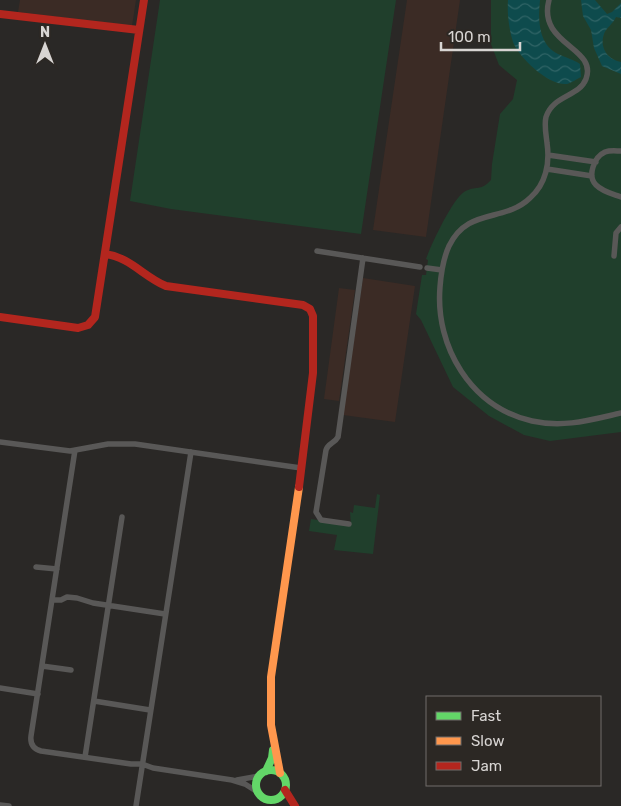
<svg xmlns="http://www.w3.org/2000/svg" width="621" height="806" font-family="Rubik,sans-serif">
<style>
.commercial{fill:#3b2b25}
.green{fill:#203f2c}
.water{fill:url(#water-waves)}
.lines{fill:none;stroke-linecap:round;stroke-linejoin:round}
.street{stroke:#595857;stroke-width:5.5}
.fast{stroke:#63d668;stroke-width:8}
.slow{stroke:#ff974d;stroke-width:8}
.jam{stroke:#b3261e;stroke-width:8}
</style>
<defs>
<pattern id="water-waves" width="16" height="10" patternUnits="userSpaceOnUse" patternTransform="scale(1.25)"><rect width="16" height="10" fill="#0e4b4d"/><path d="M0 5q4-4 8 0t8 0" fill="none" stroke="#306466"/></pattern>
</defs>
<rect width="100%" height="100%" fill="#2a2826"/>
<path class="commercial" d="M20 0H136L132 26 18 12Z
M407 0H460L426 237 373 230Z
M363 278 415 286 395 422 343 415Z
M339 288 355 290 339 401 324 399Z"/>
<path class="green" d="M160 0H396L361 234 171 209 130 201Z
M491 0H621V432L550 441 524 435 489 416 453 387 421 320 416 314 422 275H426L428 260 426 259C431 245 452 200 464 192 476 185 480 192 491 180L492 164 500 114 513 99 517 80 499 65 491 44Z
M377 494 380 495 373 554 334 550 337 535 309 531 311 519 351 525 350 512 353 513 354 505 375 508Z"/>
<path class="water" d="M508 0H540C538 19 538 44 558 54 566 58 573 59 580 64L581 77C577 79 571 83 567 84 549 86 519 58 513 42 509 29 507 14 508 0Z
M581 0H595L607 14 612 12 621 3V18L616 17C613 24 606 28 604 34 599 48 608 60 621 62V74L602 66 594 48 591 30 583 16Z"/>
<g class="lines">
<path class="street" d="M549 0C537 45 598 47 586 79 579 97 553 95 546 117 544 125 546 134 547 143 550 163 546 184 530 198 504 223 468 207 449 246 443 259 441 274 440 287 435 347 471 407 532 421 564 428 590 420 621 413
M621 151C616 151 610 150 605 152 594 157 587 176 596 185 603 192 613 194 621 197
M548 155 596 162
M547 169 592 176
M317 251 420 267
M614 256 616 233 621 227
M427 268 442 270
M0 442 70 451 108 444H135L301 468
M75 450 31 736C30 744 34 749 41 751L131 764H142L153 768 232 780 245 784 256 791
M349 524 321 520 316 512 326 450C328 443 335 443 338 437L363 258
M36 567 57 569
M52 600H61L67 597 77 598 93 603 165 614
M42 666 71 670
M0 688 38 694
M94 701 150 710
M85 757 122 517
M237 780 259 776
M0 805 9 806
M136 806 191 452"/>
<path class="fast" d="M256 785a15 15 0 1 1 30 0a15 15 0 1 1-30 0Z
M266 771 272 758 273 750"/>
<path class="slow" d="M280 773 271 725V677L299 487"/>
<path class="jam" d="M0 14 139 30
M105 254C130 257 144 277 166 286L303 305 310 309 313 316V373L299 487
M0 317 78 328 88 325 95 317 144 0
M285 790 295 806"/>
</g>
<rect x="426" y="696" width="175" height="90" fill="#2c2824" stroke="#716d6a"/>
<rect x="436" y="712" width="25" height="8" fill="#63d668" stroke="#716d6a"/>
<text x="471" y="721" font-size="15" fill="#d8d5d3">Fast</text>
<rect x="436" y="737" width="25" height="8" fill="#ff974d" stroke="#716d6a"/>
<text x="471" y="746" font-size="15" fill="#d8d5d3">Slow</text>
<rect x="436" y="762" width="25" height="8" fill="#b3261e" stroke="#716d6a"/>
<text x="471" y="771" font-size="15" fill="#d8d5d3">Jam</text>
<g transform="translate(45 45)" stroke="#2c2824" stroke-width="4" paint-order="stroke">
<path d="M0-4L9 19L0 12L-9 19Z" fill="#d8d5d3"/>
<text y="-8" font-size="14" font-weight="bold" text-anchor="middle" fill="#d8d5d3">N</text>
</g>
<path d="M441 42v8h79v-8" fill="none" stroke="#d8d5d3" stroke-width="2.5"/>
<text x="448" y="42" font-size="15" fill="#d8d5d3" stroke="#2c2824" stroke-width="4" paint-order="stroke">100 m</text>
</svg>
